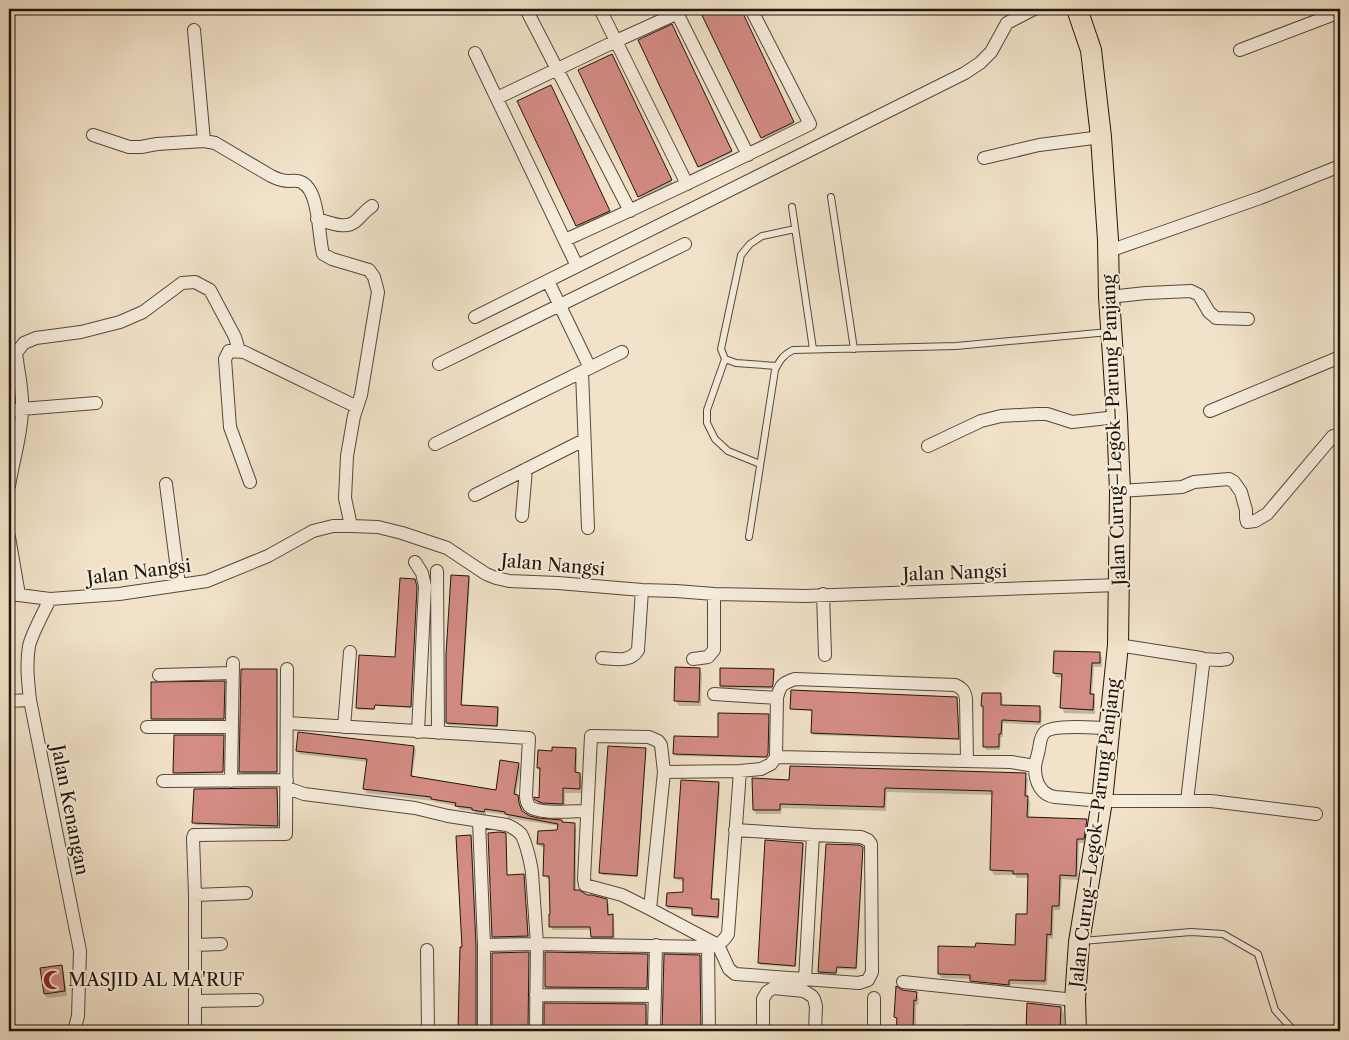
<svg xmlns="http://www.w3.org/2000/svg" width="1349" height="1040" font-family="'Libre Caslon Text',serif">
<style>
.shadow{fill:#0003}
.building{fill:#d48c85;stroke:#1f150a}
.lines{fill:none;stroke-linecap:round;stroke-linejoin:round}
.service-casing{stroke:#54483a;stroke-width:8}
.minor-casing{stroke:#54483a;stroke-width:14}
.primary-casing{stroke:#1f150a;stroke-width:22}
.service{stroke:#f6ecdc;stroke-width:6}
.minor{stroke:#f6ecdc;stroke-width:12}
.primary{stroke:#f1e2c9;stroke-width:20}
.labels{text-anchor:middle;stroke-width:4;stroke-linejoin:round;paint-order:stroke}
.street-label{font-size:18px;fill:#1f150a;stroke:#f6ecdc}
.poi-label{font-size:18px;fill:#1f150a;stroke:#f6ecdc;text-anchor:start}
</style>
<rect width="100%" height="100%" fill="#f1e2c9"/>
<filter id="stains"><feTurbulence type="fractalNoise" baseFrequency=".004" numOctaves="4"/><feColorMatrix values="0 0 0 0 .2 0 0 0 0 .09 0 0 0 0 .02 0 0 0 .5 -.17"/></filter>
<radialGradient id="worn" r=".72"><stop offset=".6" stop-color="#630" stop-opacity="0"/><stop offset="1" stop-color="#630" stop-opacity=".3"/></radialGradient>
<path class="shadow" d="M701 9H740L794 124 763 139Z
M672 26 732 153 701 168 640 40Z
M611 55 672 183 641 198 580 70Z
M550 86 610 213 578 227 518 101Z
M469 577 470 579 462 706 498 708 499 710 498 727 448 725 447 723Z
M416 582 417 590 411 708 375 706V710H358L357 708 396 658Z
M1099 653 1102 658V667H1094L1092 695 1095 700V714L1064 713 1062 708 1063 678 1056 677 1054 673Z
M699 669 702 674 701 706H679L676 701Z
M276 670 277 672 278 774H242L241 772Z
M773 670 774 672 773 689 722 688 721 686Z
M224 683 225 685 224 721H154L152 719Z
M1001 694 1003 698 1002 706 1040 708 1042 711 1041 725 1003 723V737H1001L1000 750H986L984 746V709L982 705Z
M957 698 958 701 959 740 813 735 812 733 813 711 793 710 792 708Z
M768 715 769 717 768 757 767 758 676 756 675 754V737L719 738Z
M223 736 224 738 223 774H176L175 772Z
M414 747 416 750 412 778 497 792 518 764 521 767 516 796 519 800 522 812 529 817 562 821 563 824H574L576 828V891L606 901 609 904V916H612L614 919 615 940H594L592 936V930H553L551 927 550 879H547L545 875 546 847H541L539 844 559 831V826L508 818 507 815 486 812V815L475 813 474 811 459 809 457 806 434 802 433 801 367 793 364 789 368 762 299 754 297 750Z
M609 747 645 749 646 751 638 877 602 875 601 873Z
M575 749 577 754V774H580L582 778V793H565V808L539 805 536 800 541 799V772L538 768 553 752Z
M1025 775 1028 779 1027 797 1030 802 1029 819 1086 821 1089 825 1086 843H1079L1078 880 1062 879 1060 910H1054L1053 939 1049 938 1047 985 1011 984 1010 989 974 985 971 979 941 978 939 973 977 949 1016 946 1028 916 1029 878H1017L1015 875H994L991 870 993 795 887 792 886 811 782 808 781 814H756L754 809 790 781Z
M718 783 720 786 712 900 718 901 720 903 719 919 694 917 693 915V910L668 909 667 906 668 894H684V881L677 880 676 878Z
M276 789 278 791V828L195 825 194 823 195 790Z
M505 835 506 837 507 876 523 875 524 877 529 938H494L493 936Z
M471 836 472 838 476 948V1031H460L461 948H463Z
M767 841 803 844 804 846 796 967 760 965 759 963Z
M862 848 863 850 857 970 837 969V975L820 974 819 972Z
M528 954 529 956 528 1031H499L498 990Z
M647 955 648 957 647 989H547L546 987Z
M699 956 700 958 701 1031H667L666 1014Z
M61 967 64 972 67 996 47 998 45 994Z
M901 991 916 993 919 998 918 1005H916V1030L941 1031H897L898 1022 895 1017Z
M546 1004 646 1005 647 1007V1031H545Z
M1061 1008 1064 1014V1026L1067 1031H965L966 1024 1027 1026Z"/>
<path class="building" d="M699 9H741L794 122 761 138Z
M672 24 732 151 698 167 638 40Z
M612 54 672 180 638 197 578 70Z
M551 85 610 211 576 226 517 101Z
M451 575 469 576 461 705 498 707 497 726 446 723V654Z
M400 578 415 579 417 587 411 707 375 705 374 709 356 708 359 655 395 657Z
M1054 651 1100 652V663H1092L1090 694H1094L1093 710 1060 708 1062 674 1053 673Z
M675 667 700 668 699 702 674 701Z
M720 668 774 669 773 684 772 687 720 686Z
M241 669H277V772H239Z
M225 681 224 719H151V682Z
M791 690 957 697 959 739 811 733 812 710 790 709Z
M982 693H1001V705L1040 706V722L1002 720 1001 734H999V747H983V706H981Z
M718 713 769 714 768 754 766 757 673 754 674 736 718 737Z
M298 732 414 746 411 776 496 790 500 760 519 763 514 794 518 795 519 803 522 811 530 816 538 818 562 820V822L575 823 574 890H579L586 894 587 895H592L607 899 608 915 613 914V937H591L590 927H549V914H550L549 876H543L544 844H537L538 831 557 830 558 824 505 814V812L485 809 484 812 472 810V808L455 806 456 803 431 799V797L363 789 367 759 296 751Z
M174 735H224L223 772 173 773Z
M608 746 646 748 637 876 599 873Z
M552 747 576 748 575 772 580 773V789L563 788V804L542 803 535 800 534 798V797L539 798 540 768H537L538 750 552 751Z
M790 766 1026 773 1025 796H1028L1027 817 1087 819 1084 839H1077L1076 876 1060 875 1059 906H1052L1051 935 1047 934 1045 981 1009 980V985L970 981V975L938 974V946L975 947 976 943 1015 945 1016 914H1027L1028 874H1013V871L990 870 992 791 885 788 884 807 780 804V810H753L752 778 789 780Z
M681 780 719 782 711 899H719L718 917 692 915V908L666 906 667 893 683 892V878H674Z
M277 788 278 826 192 823 194 789Z
M500 832 506 833 507 875 524 874 528 936 492 937 488 833Z
M471 835 476 945V1031H458L460 947H462L456 836Z
M765 840 803 843 795 966 758 963Z
M826 844 859 845 863 847 856 968 837 967 836 973 818 972Z
M529 952 528 1031H492V953Z
M545 952 648 954 647 988 545 987Z
M664 954 700 955 701 1031H662Z
M62 965 65 991 44 994 40 968Z
M896 986 902 990 917 992 916 1001 914 1000 913 1031H896L897 1018 894 1017Z
M544 1003 646 1004V1031H544Z
M1027 1003 1061 1007 1060 1031H1026Z"/>
<g class="lines">
<defs>
<path id="service" d="M831 197 854 349
M792 207 813 349
M725 359 707 410V423L715 439 728 451 760 464
M777 366 736 363 725 359 721 349 741 255 750 244 762 236 795 229
M749 537 775 370C780 360 783 355 793 350L956 346 1109 332
M1082 941 1191 932 1223 934 1258 954 1275 1010 1294 1031"/>
<path id="minor" d="M526 9 630 211
M600 9 687 184
M675 9 748 155
M194 30 204 141
M1240 50 1340 12
M475 53 577 266
M497 98 616 41 678 13
M93 135 129 147H141L157 144 204 141 215 143 271 176C277 179 283 181 289 181 294 181 297 180 301 182 320 190 318 236 323 254L332 259 369 270 374 277 378 292 361 395 354 416 347 456 345 498 351 526
M984 158 1039 145 1101 137
M317 219C329 222 346 231 357 220 362 215 365 211 372 206
M565 240C648 203 729 164 810 124L751 9
M1109 251 1260 198 1340 166
M548 281 590 368
M1109 297 1146 293 1191 291 1199 295 1209 312 1216 318 1248 319
M475 317 965 73 980 63 991 52 1007 23 1034 9
M439 364 685 244
M582 372 588 528
M9 410 96 403
M1210 411 1340 357
M435 444 622 352
M928 446 981 421 1001 416 1037 414H1047L1072 422 1117 417
M250 482 230 427 225 359 229 351 244 352 357 407
M166 484 179 585
M9 486C13 460 22 434 22 408 23 390 18 371 16 353L24 343 36 338 81 332 120 322 143 312 182 283 195 282 210 290 235 337 239 351
M1120 491 1182 487 1194 482 1229 479 1234 482 1241 492 1246 510V518L1247 522 1255 521 1267 514 1333 436
M475 495 584 440
M522 516 526 469
M9 537 19 595
M415 562 422 573 425 586 418 732
M437 571 438 733
M823 594 825 655
M9 595H19L50 599 119 594 207 581 268 556 313 531 333 526H351L378 527 402 533 447 548 486 574 496 578 509 581 558 583 642 590 676 591 714 594 805 596 1119 585
M50 599C44 612 32 633 29 646 26 664 28 682 30 700L80 951 78 1016 74 1031
M1118 645 1201 658 1203 665 1187 801
M602 658C615 659 630 663 638 650L642 590
M693 659 708 657 714 650V594
M1202 659 1220 660 1227 659
M159 675 233 673
M714 694 777 698
M9 701 30 700
M287 723 529 738 526 795C526 799 527 803 529 806 538 815 574 811 586 811
M147 727H232
M344 727 350 652
M1110 728C1097 728 1054 724 1045 732 1040 736 1040 744 1039 749 1038 755 1035 762 1035 768 1035 782 1041 795 1055 797L1102 801H1211L1316 814
M776 757 1011 762 1029 765 1035 768
M664 772 740 771 761 769 771 764 776 757 777 698C780 685 783 683 795 679L955 685C962 688 965 691 966 699L967 761
M163 781 287 780
M231 781 233 663
M287 788 304 794 415 808 448 816 507 825C512 827 517 830 521 834 526 842 531 864 532 873L537 944 536 1031
M479 821 484 945V1031
M195 895 246 893
M650 909 664 772 661 745 658 741 649 737 591 736 584 879 585 885 622 895 650 909 718 945 729 969 735 974 859 983 868 980 872 972 871 844 868 840 861 837 813 835 735 830
M195 945 221 944
M484 945 537 944 708 947C718 946 723 942 728 934L740 771
M708 947 709 1031
M427 950 428 1031
M805 980 813 835
M903 982 1075 1000
M536 995 654 996
M874 998V1031
M195 1001 257 1000
M195 1031V895L193 838 194 835H196L286 834 287 669
M654 1031 656 945
M763 1031V999L767 992 773 988 804 991 812 996 814 999 816 1006 815 1031"/>
<path id="primary" d="M1076 1031 1075 1000 1079 942 1102 801 1118 645 1120 491 1117 417 1109 297 1108 240 1101 137 1091 50 1077 9"/>
</defs>
<use href="#service" class="service-casing"/>
<use href="#minor" class="minor-casing"/>
<use href="#primary" class="primary-casing"/>
<use href="#service" class="service"/>
<use href="#minor" class="minor"/>
<use href="#primary" class="primary"/>
</g>
<defs>
<symbol id="mosque-bare" viewBox="-9 -9 18 18"><path d="M3.5-4.9A6 6 0 1 0 3.5 4.9A5 5 0 1 1 3.5-4.9Z" fill="#8f2418" stroke="#f6ecdc" stroke-width="2.5" paint-order="stroke"/></symbol>
</defs>
<g fill-rule="evenodd">
<use href="#mosque-bare" x="39" y="966" width="28" height="28"/>
</g>
<g class="labels">
<g class="street-label">
<text transform="translate(1114 430) rotate(-92)" y="6">Jalan Curug–Legok–Parung Panjang</text>
<text transform="translate(553 565) rotate(5)" y="6">Jalan Nangsi</text>
<text transform="translate(139 572) rotate(-7)" y="6">Jalan Nangsi</text>
<text transform="translate(955 573) rotate(-2)" y="6">Jalan Nangsi</text>
<text transform="translate(70 810) rotate(79)" y="6">Jalan Kenangan</text>
<text transform="translate(1095 833) rotate(-83)" y="6">Jalan Curug–Legok–Parung Panjang</text>
</g>
<g class="poi-label">
<text x="68" y="986">MASJID AL MA'RUF</text>
</g>
</g>
<rect width="1349" height="1040" fill="none" stroke="#f1e2c9" stroke-width="30"/>
<rect x="10" y="10" width="1329" height="1020" fill="none" stroke="#1f150a" stroke-width="2.5"/>
<rect x="15" y="15" width="1319" height="1010" fill="none" stroke="#1f150a"/>
<rect width="100%" height="100%" filter="url(#stains)"/>
<rect width="100%" height="100%" fill="url(#worn)"/>
</svg>
